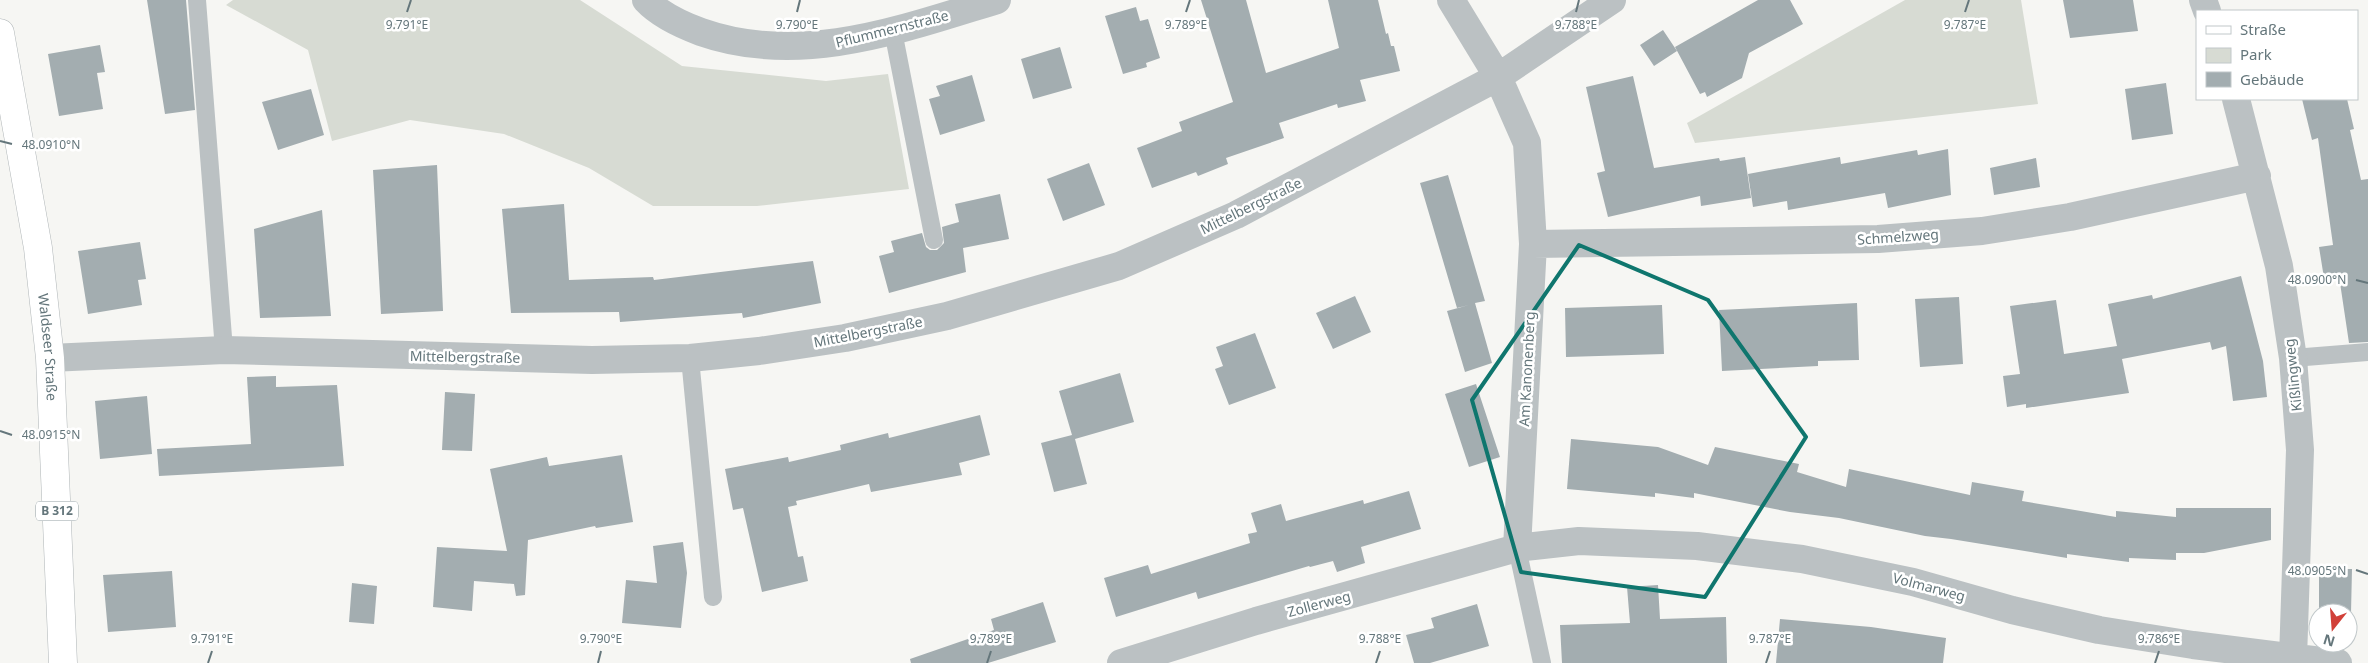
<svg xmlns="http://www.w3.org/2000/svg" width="2368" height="663" font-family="'Noto Sans',sans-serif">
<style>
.green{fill:#d7dbd3}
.building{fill:#a3adb0}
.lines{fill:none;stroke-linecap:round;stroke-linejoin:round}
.primary-casing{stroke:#afb5b7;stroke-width:29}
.service{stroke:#bbc1c3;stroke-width:18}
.minor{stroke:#bbc1c3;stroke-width:28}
.primary{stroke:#fff;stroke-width:28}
.marked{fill:none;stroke:#0f766e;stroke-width:4;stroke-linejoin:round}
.ticks{fill:none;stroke:#64767b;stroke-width:2}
.labels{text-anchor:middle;stroke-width:5;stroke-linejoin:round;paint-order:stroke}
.shield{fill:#fff;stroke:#929fa3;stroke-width:1}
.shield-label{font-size:12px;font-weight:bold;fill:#64767b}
.street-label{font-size:14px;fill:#64767b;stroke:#fff}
.ticks-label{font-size:12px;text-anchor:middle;fill:#64767b;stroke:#fff;stroke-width:5;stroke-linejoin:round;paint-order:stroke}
</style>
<rect width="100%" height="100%" fill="#f6f6f3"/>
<path class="green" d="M233 0H580L682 66 826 81 888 74 909 189 757 206H653L589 168 504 134 410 120 332 141 308 50 226 5Z
M1905 0H2021L2038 104 1695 143 1687 123Z"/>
<path class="building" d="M147 0H186L195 110 165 114Z
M1201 0H1246L1266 73 1339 48 1328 0H1378L1386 34 1388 33 1391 46H1394L1400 71 1360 80 1366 101 1338 108 1337 104 1279 123 1284 138 1226 158 1228 164 1198 176 1196 172 1152 188 1137 148 1182 131 1179 122 1233 102Z
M1758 0H1790L1803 24 1749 53 1742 78 1707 97 1705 92 1700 94 1675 47Z
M2063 0H2133L2138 31 2070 38Z
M1136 7 1140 21 1148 19 1160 58 1146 63 1147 67 1123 74 1105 16Z
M1663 30 1677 51 1654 66 1640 45Z
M100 45 105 72 97 73 103 109 59 116 48 54Z
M1060 47 1072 88 1033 99 1021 59Z
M972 75 985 121 940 135 929 99 940 96 936 86Z
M1633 76 1654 168 1719 158 1720 161 1745 157 1751 198 1701 206 1700 196 1608 217 1597 173 1605 171 1586 87Z
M2166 83 2173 134 2132 140 2125 89Z
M311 89 324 135 278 150 262 102Z
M2302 99H2347L2354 129 2350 130 2361 180 2368 179V342L2349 343 2339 276 2324 278 2319 247 2333 245 2318 138 2312 140Z
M1948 149 1951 195 1888 208 1885 193 1788 210 1787 201 1753 207 1748 174 1840 157 1841 164 1917 150 1918 155Z
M2036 158 2040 187 1994 195 1990 168Z
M1089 163 1105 205 1063 221 1047 179Z
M437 165 443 311 381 314 373 170Z
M1448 175 1485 301 1475 303 1492 363 1465 372 1447 311 1469 305 1457 308 1420 183Z
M1000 194 1009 239 963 248 966 272 889 293 879 256 894 252 891 241 922 233 926 247 930 250H937L944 243 942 227 959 222 955 204Z
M564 204 569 280 653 277 654 280 813 261 821 303 743 318 742 313 620 322 619 312 511 313 502 209Z
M322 210 331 316 260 318 254 229Z
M140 242 146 279 138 280 142 305 88 314 78 251Z
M2241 276 2263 361 2267 397 2233 401 2226 346 2212 350 2210 342 2122 359 2129 393 2026 408V404L2007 407 2003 376 2020 374 2010 306 2056 300 2064 354 2117 346 2108 304 2152 295 2153 299Z
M1355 296 1371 332 1333 349 1316 313Z
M1959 297 1963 364 1920 367 1915 299Z
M1857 303 1859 360 1818 361V366L1722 371 1719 310Z
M1662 305 1664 354 1566 357 1565 308Z
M1255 333 1276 388 1229 405 1215 369 1223 366 1216 347Z
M1120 373 1134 422 1075 439 1087 484 1054 492 1041 443 1072 435 1059 391Z
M276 376V387L337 385 344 466 159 476 157 449 251 444 247 377Z
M1476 384 1500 457 1469 467 1445 394Z
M445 392 475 394 472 451 442 450Z
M147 396 152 454 100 459 95 401Z
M980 415 990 455 959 463 962 475 871 492 869 484 796 501 797 505 788 507 798 557 803 556 808 581 762 592 743 508 733 510 725 469 788 457 789 462 841 450 840 445 888 433 889 438Z
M1571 439 1658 447 1708 465 1715 447 1799 464 1797 472 1846 487 1849 469 1970 495 1972 482 2024 491 2022 501 2116 517V511L2176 517V508H2271V540L2204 553H2176V560L2129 558V562L2067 554V558L1951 539 1925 536 1839 518 1790 512 1694 493V498L1655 493V497L1567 489Z
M622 455 633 522 596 528 595 526 528 540 525 595 516 596 514 584 474 581 472 611 433 607 437 547 507 551 490 469 547 457 549 466Z
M1409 491 1421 529 1361 547 1365 563 1337 572 1333 561 1310 567 1309 566 1198 599 1196 592 1116 617 1104 578 1148 565 1151 574 1250 543 1248 534 1257 532 1251 513 1281 504 1286 521 1363 500 1364 504Z
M683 542 687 573 681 628 622 623 626 580 657 583 653 546Z
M2319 569H2352L2351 613H2319Z
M172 571 176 627 108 632 103 575Z
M352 583 377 586 374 624 349 622Z
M1658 585 1660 619 1726 617 1727 663H1562L1560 625 1630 623 1627 587Z
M1043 602 1056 642 988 663H911L910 659 994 630 991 619Z
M1477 604 1489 646 1430 663H1414L1406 635 1434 628 1431 618Z
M1780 619 1871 627 1946 638 1943 663H1776Z"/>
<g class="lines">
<defs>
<g id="primary">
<path id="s1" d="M0 33 38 248 50 358 63 663"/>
</g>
</defs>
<use href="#primary" class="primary-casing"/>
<path class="service" d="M197 0 224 350
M893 31 934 240
M690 358 713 597
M2293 358 2368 352
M1517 548 1542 663"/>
<path class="minor" d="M646 0C660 15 682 25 701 32 800 67 902 29 997 0
M1451 0 1498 77 1527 143 1533 244 1517 548
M2203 0 2207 11
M2236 99 2279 266 2293 358 2300 450 2293 658
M1533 244 1878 239 1982 231 2070 217 2257 176
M50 358 224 350 592 360 690 358 759 351 845 338 947 316 1119 266 1236 215 1498 77 1612 0
M1121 663 1256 621 1517 548 1579 541 1697 546 1802 559 1913 582 2012 610 2099 630 2193 645 2338 663"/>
<use href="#primary" class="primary"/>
</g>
<path class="marked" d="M1579 245 1708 300 1806 437 1705 597 1521 572 1472 400Z"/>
<path class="ticks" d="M407 12 411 0M797 12 800 0M1186 12 1190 0M1576 12 1579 0M1965 12 1969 0M0 141 12 144M2356 280 2368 283M0 431 12 435M2356 570 2368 574M208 663 212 651M598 663 601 651M987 663 991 651M1376 663 1380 651M1766 663 1770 651M2155 663 2159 651"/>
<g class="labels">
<rect class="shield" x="36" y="501.5" width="42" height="19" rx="4"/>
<g class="shield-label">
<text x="57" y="515">B 312</text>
</g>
<g class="street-label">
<text transform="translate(892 29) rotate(-14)" y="5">Pflummernstraße</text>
<text transform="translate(1251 206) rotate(-26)" y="5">Mittelbergstraße</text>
<text transform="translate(1898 237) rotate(-4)" y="5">Schmelzweg</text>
<text transform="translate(868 332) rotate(-11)" y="5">Mittelbergstraße</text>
<text dy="5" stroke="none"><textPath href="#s1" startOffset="318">Waldseer Straße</textPath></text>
<text transform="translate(465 357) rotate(1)" y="5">Mittelbergstraße</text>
<text transform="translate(1527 369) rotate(-87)" y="5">Am Kanonenberg</text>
<text transform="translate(2293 375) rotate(-96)" y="5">Kißlingweg</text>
<text transform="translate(1929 587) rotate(15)" y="5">Volmarweg</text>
<text transform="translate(1319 604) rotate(-15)" y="5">Zollerweg</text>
</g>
</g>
<g class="ticks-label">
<text x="407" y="29">9.791°E</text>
<text x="797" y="29">9.790°E</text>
<text x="1186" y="29">9.789°E</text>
<text x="1576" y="29">9.788°E</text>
<text x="1965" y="29">9.787°E</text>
<text x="51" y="149">48.0910°N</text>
<text x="2317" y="284">48.0900°N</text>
<text x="51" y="439">48.0915°N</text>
<text x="2317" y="575">48.0905°N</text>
<text x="212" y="643">9.791°E</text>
<text x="601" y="643">9.790°E</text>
<text x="991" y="643">9.789°E</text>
<text x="1380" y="643">9.788°E</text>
<text x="1770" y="643">9.787°E</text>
<text x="2159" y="643">9.786°E</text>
</g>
<rect x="2196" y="10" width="162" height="90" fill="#ffffff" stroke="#c1c8ca"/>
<rect x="2206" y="26" width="25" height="8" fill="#ffffff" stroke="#c1c8ca"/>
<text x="2240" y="35" font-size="15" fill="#64767b">Straße</text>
<rect x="2206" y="48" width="25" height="15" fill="#d7dbd3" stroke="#c1c8ca"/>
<text x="2240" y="60" font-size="15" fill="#64767b">Park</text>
<rect x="2206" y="72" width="25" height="15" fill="#a3adb0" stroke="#c1c8ca"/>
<text x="2240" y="85" font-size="15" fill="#64767b">Gebäude</text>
<g transform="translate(2333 628) rotate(197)"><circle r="24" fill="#ffffff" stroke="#c1c8ca"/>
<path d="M0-4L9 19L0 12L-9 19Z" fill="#d14039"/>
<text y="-8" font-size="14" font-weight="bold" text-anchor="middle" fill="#64767b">N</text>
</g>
</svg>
